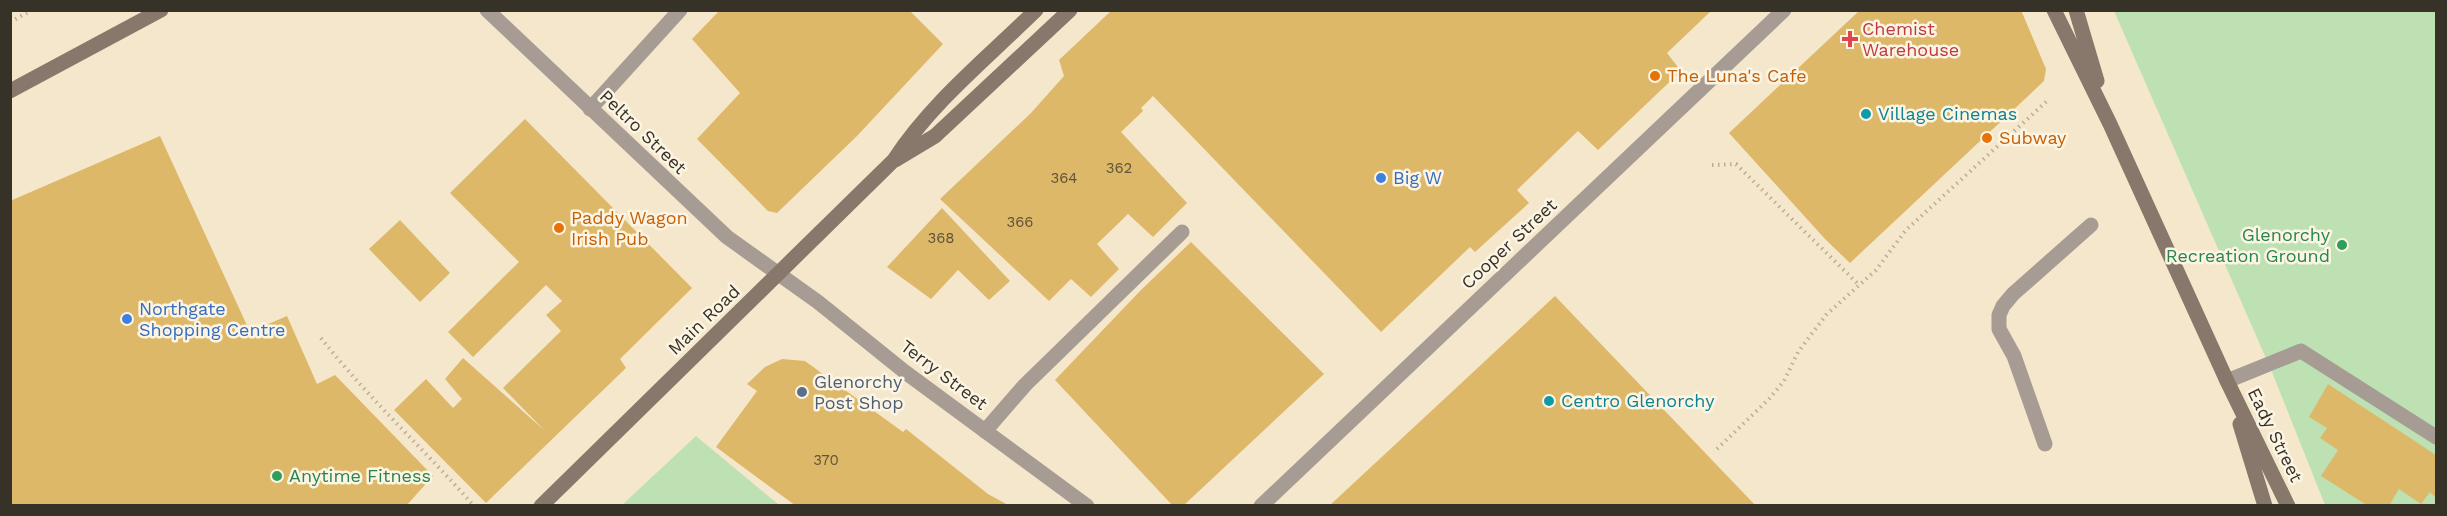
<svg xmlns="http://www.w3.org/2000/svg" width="2447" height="516" font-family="'Work Sans',sans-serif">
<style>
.green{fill:#bee1b4}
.building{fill:#deb869}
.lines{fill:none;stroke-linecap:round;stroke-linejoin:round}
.path{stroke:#baae98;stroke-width:4;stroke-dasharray:1.5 4.5;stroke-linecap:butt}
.lane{stroke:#a79c94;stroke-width:15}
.street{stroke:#a79c94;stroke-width:15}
.secondary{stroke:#87786b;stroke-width:15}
.health-dot{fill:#e0444e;stroke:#fdf5e4;stroke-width:2}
.food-dot{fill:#e8710a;stroke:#fdf5e4;stroke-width:2}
.culture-dot{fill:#0f9aa8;stroke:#fdf5e4;stroke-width:2}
.shop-dot{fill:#3f7fe0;stroke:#fdf5e4;stroke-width:2}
.leisure-dot{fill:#2e9e5b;stroke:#fdf5e4;stroke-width:2}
.service-dot{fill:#5c6f8a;stroke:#fdf5e4;stroke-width:2}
.labels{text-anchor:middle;stroke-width:5;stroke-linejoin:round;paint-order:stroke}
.number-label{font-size:15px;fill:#615438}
.health-label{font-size:18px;fill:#be3a42;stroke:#fdf5e4;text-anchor:start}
.food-label{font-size:18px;fill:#c56008;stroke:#fdf5e4;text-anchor:start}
.culture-label{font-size:18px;fill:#0d838f;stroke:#fdf5e4;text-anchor:start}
.street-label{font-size:18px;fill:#373227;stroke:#fdf5e4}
.shop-label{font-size:18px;fill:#366cbe;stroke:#fdf5e4;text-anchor:start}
.leisure-label{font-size:18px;fill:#27864d;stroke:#fdf5e4;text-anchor:end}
.service-label{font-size:18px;fill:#4e5e75;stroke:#fdf5e4;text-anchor:start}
</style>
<rect width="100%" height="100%" fill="#f5e7cb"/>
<path class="green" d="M2114 11H2436V505H2325L2272 372Z
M696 436 779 505H622Z"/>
<path class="building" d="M720 10H909L943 44 857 136 777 213 768 211 697 139 740 93 692 39Z
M1112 10H1712L1667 53 1681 71 1598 150 1578 131 1517 190 1529 203 1475 252 1470 247 1381 332 1153 96 1141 108 1143 111 1121 132 1187 203 1153 237 1128 214 1097 244 1119 269 1091 297 1071 279 1049 301 940 199 1031 113 1064 76 1059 60Z
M1860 10H2021L2046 69 2044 81 1850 263 1825 239 1729 133Z
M525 119 692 288 620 359 626 368 486 503 394 410 426 379 453 408 462 399 445 379 463 358 544 430 503 388 561 331 546 315 562 301 546 285 473 357 448 332 519 262 450 193Z
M160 136 250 332 287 316 317 384 335 375 433 476 406 506H10V201Z
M942 208 1010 281 989 300 958 270 931 299 887 267Z
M400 220 450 273 420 302 369 249Z
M1191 242 1324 374 1183 506H1173L1055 380 1141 290Z
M1555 296 1756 506H1329Z
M782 359 805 361 903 432 906 429 988 494 1010 506H796L716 447 757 391 747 384 765 367Z
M2328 384 2436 455V498L2430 492 2421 504 2399 489 2389 506H2368L2321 476 2338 450 2320 438 2327 428 2309 417Z"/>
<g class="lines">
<path class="path" d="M10 22 32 10
M1712 165 1736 164 1858 284
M321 338C368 398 424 449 474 506
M1717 449 1769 399 1784 381 1798 352 1826 315 1876 270 1906 230 2047 101"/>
<path class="lane" d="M590 109 680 10
M2227 381 2301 351 2436 437
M985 431 1025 385 1182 232
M2045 444 2014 356 1999 329V315L2003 306 2013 294 2091 225"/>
<path class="street" d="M487 10 727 237 818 302 905 372 1087 506
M1261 506 1784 10"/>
<path class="secondary" d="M2054 10 2110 124 2227 381 2288 506
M2076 10 2097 81
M10 91 161 10
M895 160 935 136 1070 10
M2240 424 2265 506
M541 506 894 160C931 103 987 58 1036 10"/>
</g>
<path class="health-dot" d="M1847 30h6v6h6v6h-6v6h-6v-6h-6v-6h6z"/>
<g class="food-dot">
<circle cx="1655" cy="76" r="6"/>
<circle cx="1987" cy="138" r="6"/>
<circle cx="559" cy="228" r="6"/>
</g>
<g class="culture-dot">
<circle cx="1866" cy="114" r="6"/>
<circle cx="1549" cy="401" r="6"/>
</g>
<g class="shop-dot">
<circle cx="1381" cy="178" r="6"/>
<circle cx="127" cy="319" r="6"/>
</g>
<g class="leisure-dot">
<circle cx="2342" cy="245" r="6"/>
<circle cx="277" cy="476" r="6"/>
</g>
<circle class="service-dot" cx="802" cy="392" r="6"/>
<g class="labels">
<g class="number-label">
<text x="1119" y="173">362</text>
<text x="1064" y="183">364</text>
<text x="1020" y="227">366</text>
<text x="941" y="243">368</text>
<text x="826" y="465">370</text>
</g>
<g class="health-label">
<text x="1862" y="35">Chemist<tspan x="1862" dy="21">Warehouse</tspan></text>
</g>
<g class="food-label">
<text x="1667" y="82">The Luna's Cafe</text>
<text x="1999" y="144">Subway</text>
<text x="571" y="224">Paddy Wagon<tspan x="571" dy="21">Irish Pub</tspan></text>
</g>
<g class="culture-label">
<text x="1878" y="120">Village Cinemas</text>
<text x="1561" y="407">Centro Glenorchy</text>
</g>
<g class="street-label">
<text transform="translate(643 132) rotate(44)" y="6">Peltro Street</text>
<text transform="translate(1509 244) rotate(-43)" y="6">Cooper Street</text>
<text transform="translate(704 320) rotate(-44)" y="6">Main Road</text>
<text transform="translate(944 375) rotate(37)" y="6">Terry Street</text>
<text transform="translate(2275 435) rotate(64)" y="6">Eady Street</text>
</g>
<g class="shop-label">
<text x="1393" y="184">Big W</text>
<text x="139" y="315">Northgate<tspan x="139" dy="21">Shopping Centre</tspan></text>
</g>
<g class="leisure-label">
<text x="2330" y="241">Glenorchy<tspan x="2330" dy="21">Recreation Ground</tspan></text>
<text x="289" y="482" text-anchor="start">Anytime Fitness</text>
</g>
<g class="service-label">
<text x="814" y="388">Glenorchy<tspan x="814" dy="21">Post Shop</tspan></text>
</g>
</g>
<rect width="2447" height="516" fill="none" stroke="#373227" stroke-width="24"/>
</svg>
